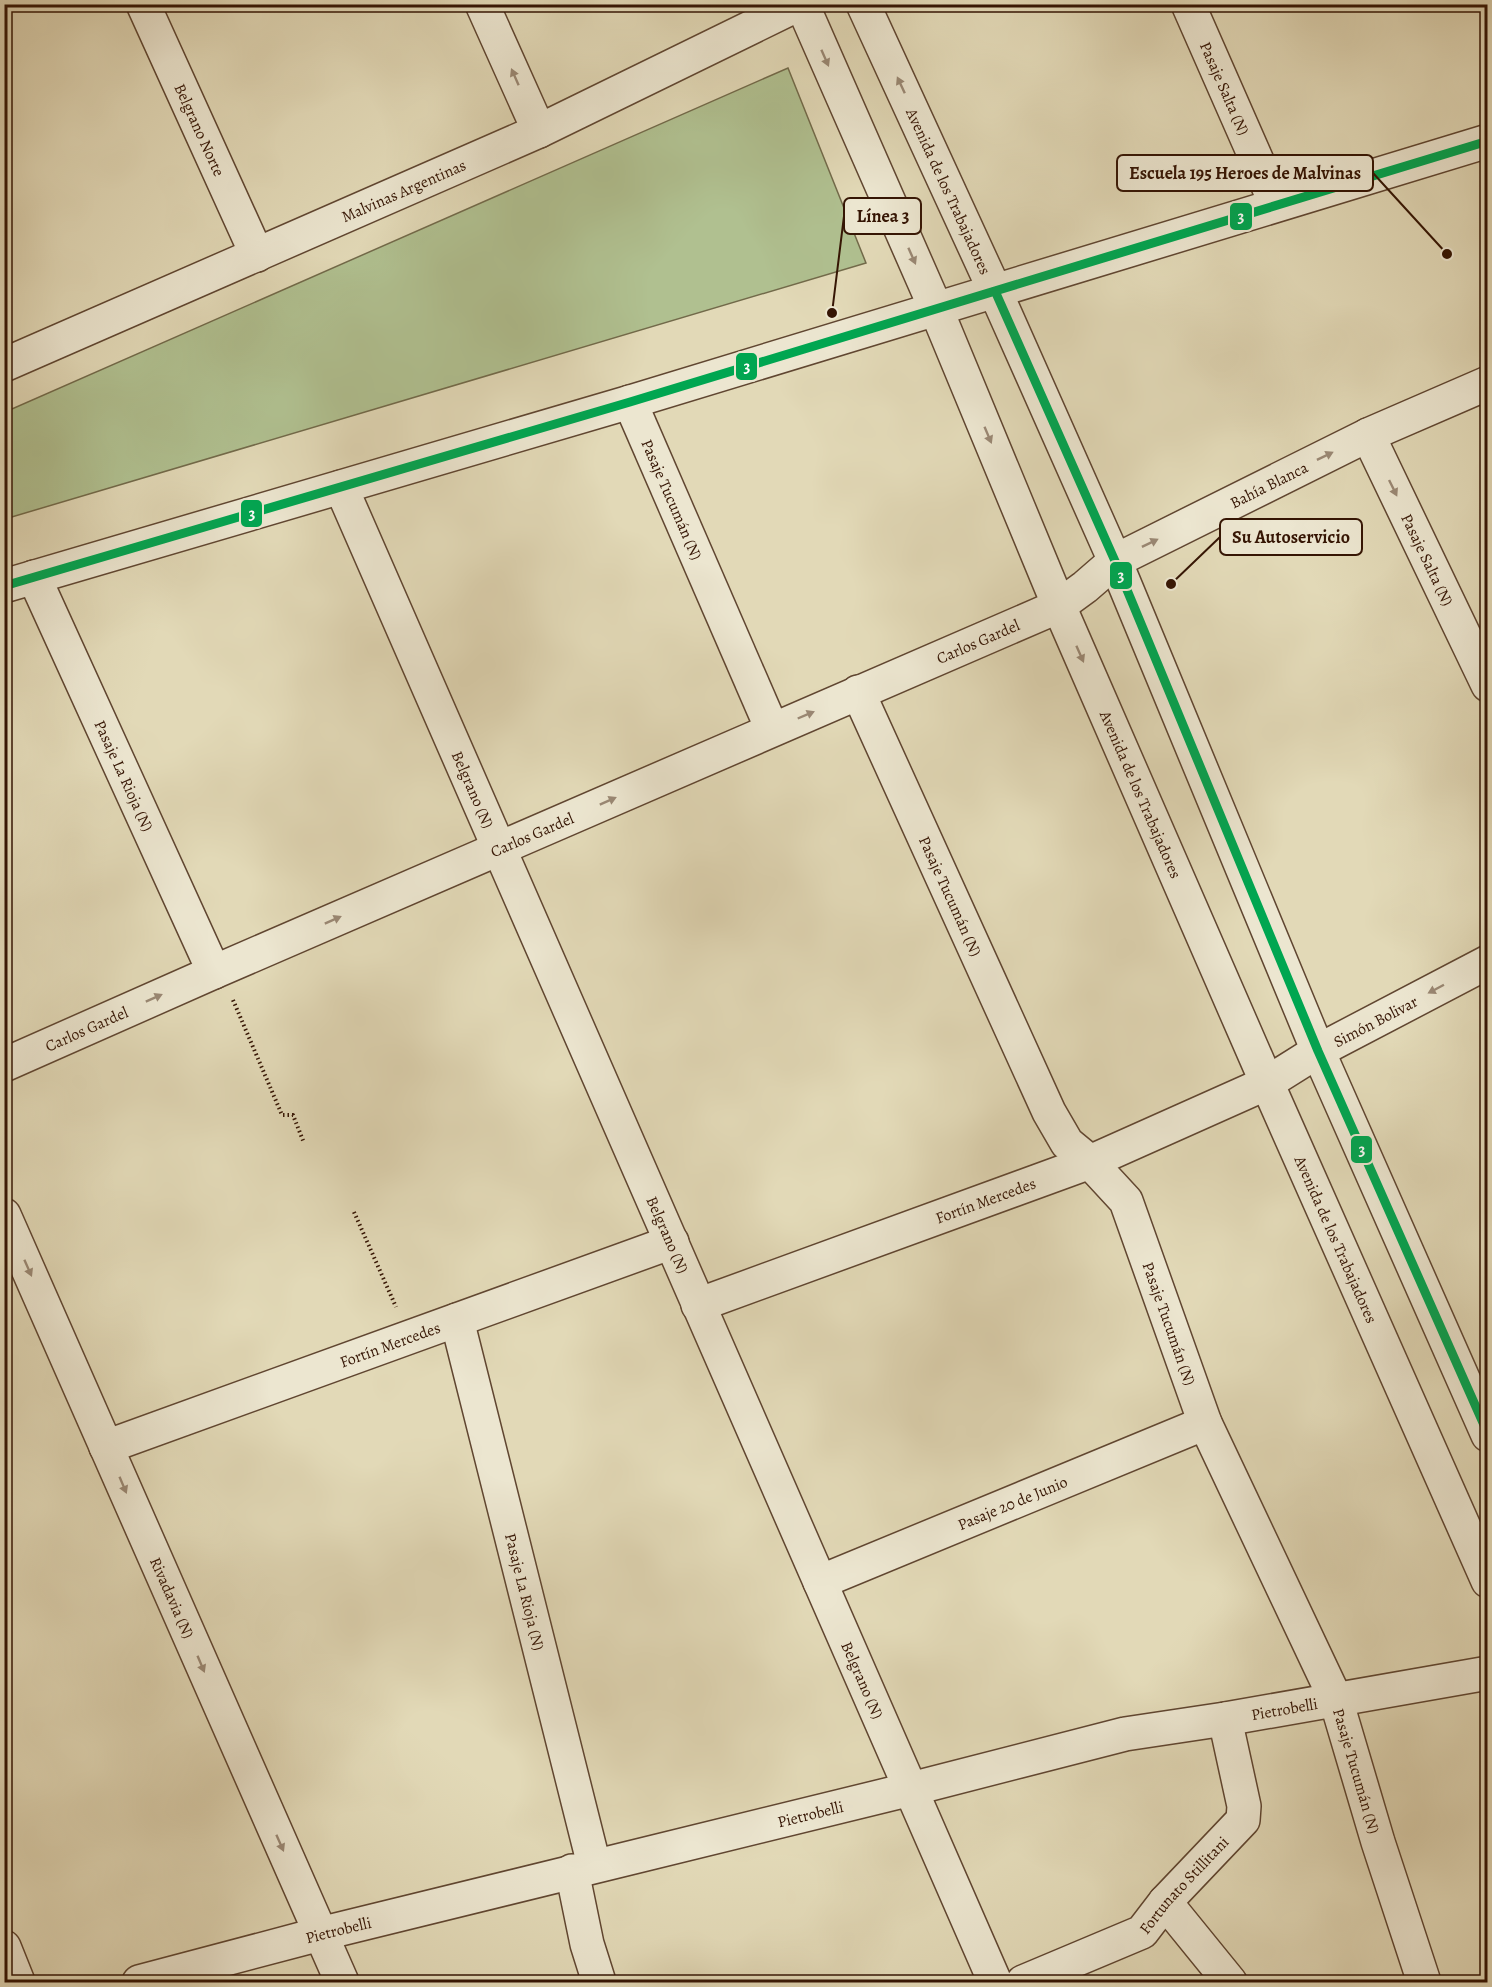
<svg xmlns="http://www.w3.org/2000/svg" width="1492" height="1987" font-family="Alegreya,serif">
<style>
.green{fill:#b0c090;stroke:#726a4a;stroke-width:1.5}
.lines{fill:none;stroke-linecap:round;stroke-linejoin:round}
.minor-casing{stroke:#604631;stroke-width:36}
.path{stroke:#351504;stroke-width:4;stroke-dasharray:1.5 3;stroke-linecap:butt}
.minor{stroke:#ece6d0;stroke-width:33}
.bus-1-casing{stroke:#ece6d0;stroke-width:14}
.bus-1{stroke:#00a651;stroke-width:9}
.oneway{fill:#9a8874}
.labels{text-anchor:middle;stroke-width:4.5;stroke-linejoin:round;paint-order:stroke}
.street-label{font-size:16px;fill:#351504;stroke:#ece6d0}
.leader{fill:none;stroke:#351504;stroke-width:2}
.callout-dot{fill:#351504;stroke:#ece6d0;stroke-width:2}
.callout{fill:#ece6d0;stroke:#351504;stroke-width:2}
.callout-label{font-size:18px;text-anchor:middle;font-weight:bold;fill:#351504}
.line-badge{stroke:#ece6d0;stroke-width:2}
.badge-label{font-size:16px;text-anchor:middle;font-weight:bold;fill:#fff}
</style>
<rect width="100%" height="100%" fill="#e2d9b7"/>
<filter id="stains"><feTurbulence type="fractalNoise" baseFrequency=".00333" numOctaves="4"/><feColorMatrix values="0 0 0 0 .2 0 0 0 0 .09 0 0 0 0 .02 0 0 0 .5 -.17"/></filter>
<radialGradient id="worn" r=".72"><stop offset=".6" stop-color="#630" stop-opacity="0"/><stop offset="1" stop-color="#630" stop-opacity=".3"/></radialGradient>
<path class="green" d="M788 68 866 263 5 519V412Z"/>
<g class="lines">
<defs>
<g id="minor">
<path id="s1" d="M143 4 257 255"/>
<path d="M482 4 539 131"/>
<path id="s2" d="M802 4 936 309 1059 606 1267 1083 1488 1581"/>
<path id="s3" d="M863 4 995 291 1115 561 1318 1051 1488 1435"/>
<path id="s4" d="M1188 4 1276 204"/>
<path id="s5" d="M4 365 539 131 799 4"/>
<path id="s6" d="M630 402 772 729"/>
<path id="s7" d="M1368 435 1488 685"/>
<path id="s8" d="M341 487 995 1982"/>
<path id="s9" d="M34 577 214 972"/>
<path d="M4 586 630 402 1488 141"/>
<path id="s10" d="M858 692 1049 1112 1067 1143 1090 1162 1126 1201 1205 1423 1336 1700 1378 1842 1424 1982"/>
<path id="s11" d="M4 1065 214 972 1059 606 1085 587 1115 561 1368 435 1488 383"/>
<path id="s12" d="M4 1215 342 1982"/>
<path id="s13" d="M698 1305 1090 1162 1267 1083 1318 1051 1488 962"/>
<path id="s14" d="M457 1320 594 1865"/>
<path id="s15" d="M106 1447 672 1242"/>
<path id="s16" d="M820 1582 1205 1423"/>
<path d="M572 1871 587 1944 599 1982"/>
<path d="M1165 1902 1230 1982"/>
<path d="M4 1947 18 1982"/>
<path id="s17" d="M139 1982 320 1934 911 1789 1125 1734 1225 1719 1488 1673"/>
<path id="s18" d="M1023 1982 1142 1932 1165 1902 1243 1820 1244 1806 1225 1719"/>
</g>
</defs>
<use href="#minor" class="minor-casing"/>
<path class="path" d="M233 1000 282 1115H293L304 1143
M354 1212 396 1307"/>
<use href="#minor" class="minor"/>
<defs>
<path id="bus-1" d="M995 291 1115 561 1318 1051 1488 1434
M4 586 630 402 1488 141"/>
</defs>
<use href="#bus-1" class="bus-1-casing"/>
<use href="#bus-1" class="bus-1"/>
</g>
<defs><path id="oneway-solid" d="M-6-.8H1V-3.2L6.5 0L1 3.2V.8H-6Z" transform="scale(1.5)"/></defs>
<g class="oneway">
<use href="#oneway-solid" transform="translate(825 58) rotate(66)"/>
<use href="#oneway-solid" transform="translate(515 77) rotate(-114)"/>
<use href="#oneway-solid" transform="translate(901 85) rotate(-115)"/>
<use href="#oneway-solid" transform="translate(912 256) rotate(66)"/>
<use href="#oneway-solid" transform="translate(988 435) rotate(67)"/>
<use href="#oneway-solid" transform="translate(1325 456) rotate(-26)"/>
<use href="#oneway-solid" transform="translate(1393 488) rotate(64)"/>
<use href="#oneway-solid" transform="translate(1150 543) rotate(-26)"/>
<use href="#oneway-solid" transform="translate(1080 654) rotate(66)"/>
<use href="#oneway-solid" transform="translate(806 715) rotate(-23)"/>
<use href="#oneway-solid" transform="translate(608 801) rotate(-24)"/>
<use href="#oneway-solid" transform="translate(333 920) rotate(-24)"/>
<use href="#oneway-solid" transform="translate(1436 989) rotate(152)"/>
<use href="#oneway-solid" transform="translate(154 998) rotate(-24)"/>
<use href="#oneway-solid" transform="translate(28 1268) rotate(66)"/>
<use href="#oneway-solid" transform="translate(123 1485) rotate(67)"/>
<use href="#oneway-solid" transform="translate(201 1664) rotate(67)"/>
<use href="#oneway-solid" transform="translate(280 1843) rotate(66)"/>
</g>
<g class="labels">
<g class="street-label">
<text dy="6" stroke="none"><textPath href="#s4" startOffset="92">Pasaje Salta (N)</textPath></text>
<text dy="6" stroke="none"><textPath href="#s1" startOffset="138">Belgrano Norte</textPath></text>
<text dy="6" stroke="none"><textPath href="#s5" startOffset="436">Malvinas Argentinas</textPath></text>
<text dy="6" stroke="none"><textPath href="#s3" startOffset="206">Avenida de los Trabajadores</textPath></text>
<text dy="6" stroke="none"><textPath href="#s11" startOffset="1394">Bahía Blanca</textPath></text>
<text dy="6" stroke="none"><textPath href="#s6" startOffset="106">Pasaje Tucumán (N)</textPath></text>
<text dy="6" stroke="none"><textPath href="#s7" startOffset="138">Pasaje Salta (N)</textPath></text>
<text dy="6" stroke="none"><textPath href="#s11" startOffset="1062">Carlos Gardel</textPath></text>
<text dy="6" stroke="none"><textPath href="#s9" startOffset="218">Pasaje La Rioja (N)</textPath></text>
<text dy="6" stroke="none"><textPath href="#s8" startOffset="330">Belgrano (N)</textPath></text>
<text dy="6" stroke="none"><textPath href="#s2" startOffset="860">Avenida de los Trabajadores</textPath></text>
<text dy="6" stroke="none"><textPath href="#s11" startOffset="576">Carlos Gardel</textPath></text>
<text dy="6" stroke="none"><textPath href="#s10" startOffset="224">Pasaje Tucumán (N)</textPath></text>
<text dy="6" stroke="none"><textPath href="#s13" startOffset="736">Simón Bolivar</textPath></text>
<text dy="6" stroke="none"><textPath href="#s11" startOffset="90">Carlos Gardel</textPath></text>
<text dy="6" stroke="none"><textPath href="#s13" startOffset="306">Fortín Mercedes</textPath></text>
<text dy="6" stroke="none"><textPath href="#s8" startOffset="816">Belgrano (N)</textPath></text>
<text dy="6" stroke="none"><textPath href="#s2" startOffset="1346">Avenida de los Trabajadores</textPath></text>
<text dy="6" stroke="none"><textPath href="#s10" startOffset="710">Pasaje Tucumán (N)</textPath></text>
<text dy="6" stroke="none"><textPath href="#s15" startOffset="302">Fortín Mercedes</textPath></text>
<text dy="6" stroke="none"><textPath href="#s16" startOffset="208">Pasaje 20 de Junio</textPath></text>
<text dy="6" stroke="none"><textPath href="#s14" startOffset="280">Pasaje La Rioja (N)</textPath></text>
<text dy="6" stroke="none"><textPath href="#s12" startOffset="418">Rivadavia (N)</textPath></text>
<text dy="6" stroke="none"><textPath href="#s8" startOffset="1302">Belgrano (N)</textPath></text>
<text dy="6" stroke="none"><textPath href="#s17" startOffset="1178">Pietrobelli</textPath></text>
<text dy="6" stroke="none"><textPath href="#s10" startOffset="1196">Pasaje Tucumán (N)</textPath></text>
<text dy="6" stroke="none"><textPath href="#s17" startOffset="692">Pietrobelli</textPath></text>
<text dy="6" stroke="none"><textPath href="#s18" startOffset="192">Fortunato Stillitani</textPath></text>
<text dy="6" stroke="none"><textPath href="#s17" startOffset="206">Pietrobelli</textPath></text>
</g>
</g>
<path class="leader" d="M1447 254L1373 173M832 313L844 216M1171 584L1220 537"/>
<g class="callout-dot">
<circle cx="1447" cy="254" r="6"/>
<circle cx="832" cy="313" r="6"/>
<circle cx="1171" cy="584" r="6"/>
</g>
<g class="callout">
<rect x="1117" y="155" width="256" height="36" rx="6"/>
<rect x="844" y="198" width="77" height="36" rx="6"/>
<rect x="1220" y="519" width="142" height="36" rx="6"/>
</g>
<g class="callout-label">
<text x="1245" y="179">Escuela 195 Heroes de Malvinas</text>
<text x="883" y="222">Línea 3</text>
<text x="1291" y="543">Su Autoservicio</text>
</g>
<g class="line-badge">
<rect x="1229" y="202" width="24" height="29" rx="6" fill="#00a651"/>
<rect x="735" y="352" width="23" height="29" rx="6" fill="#00a651"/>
<rect x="240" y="499" width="23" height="29" rx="6" fill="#00a651"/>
<rect x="1109" y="561" width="24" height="29" rx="6" fill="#00a651"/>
<rect x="1350" y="1135" width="23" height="29" rx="6" fill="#00a651"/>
</g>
<g class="badge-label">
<text x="1241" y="222">3</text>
<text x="747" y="372">3</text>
<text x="252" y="519">3</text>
<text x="1121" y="581">3</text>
<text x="1362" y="1155">3</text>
</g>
<rect width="1492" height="1987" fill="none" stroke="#e2d9b7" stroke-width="24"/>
<rect x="6" y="6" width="1480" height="1975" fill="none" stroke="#351504" stroke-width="3"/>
<rect x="12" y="12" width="1468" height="1963" fill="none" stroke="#351504" stroke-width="1.5"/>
<rect width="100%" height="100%" filter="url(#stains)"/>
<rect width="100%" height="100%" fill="url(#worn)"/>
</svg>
